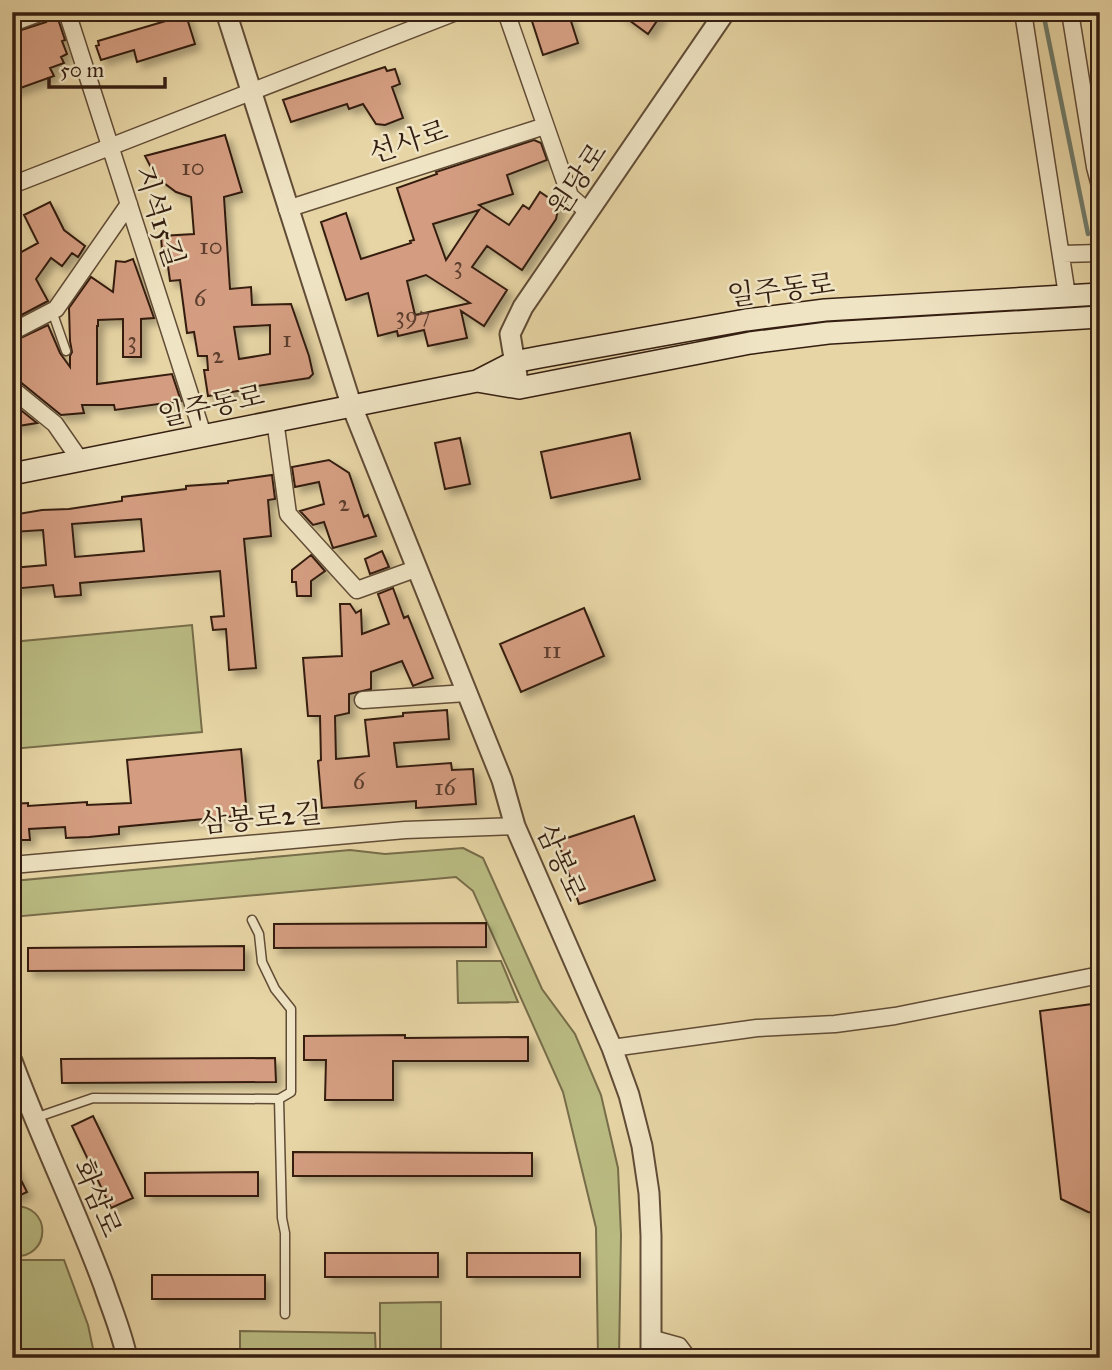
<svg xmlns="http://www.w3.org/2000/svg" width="1112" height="1370" font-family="'IM FELL Great Primer','Noto Serif KR',serif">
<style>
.green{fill:#babc83;stroke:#776d4a;stroke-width:2}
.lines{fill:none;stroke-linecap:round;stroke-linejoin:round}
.stream{stroke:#6f7b6a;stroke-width:4.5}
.building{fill:#d49d81;stroke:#341e11;stroke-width:2;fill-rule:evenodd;filter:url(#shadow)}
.service-casing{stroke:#614c36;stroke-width:11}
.minor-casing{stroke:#614c36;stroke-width:19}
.tertiary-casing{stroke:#614c36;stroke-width:23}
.secondary-casing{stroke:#341e11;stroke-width:24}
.service{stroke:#efe4c4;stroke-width:8}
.minor{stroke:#efe4c4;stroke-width:16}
.tertiary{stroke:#efe4c4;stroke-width:19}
.secondary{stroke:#efe4c4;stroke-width:21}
.labels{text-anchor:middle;stroke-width:5;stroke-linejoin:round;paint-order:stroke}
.number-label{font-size:24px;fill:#5c3e2d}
.street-label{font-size:28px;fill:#341e11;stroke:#efe4c4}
</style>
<defs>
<filter id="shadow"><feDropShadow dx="5.5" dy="5.5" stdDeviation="3.5" flood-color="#0004"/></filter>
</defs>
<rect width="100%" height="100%" fill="#e7d5a5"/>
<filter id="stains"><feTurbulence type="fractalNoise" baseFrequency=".00286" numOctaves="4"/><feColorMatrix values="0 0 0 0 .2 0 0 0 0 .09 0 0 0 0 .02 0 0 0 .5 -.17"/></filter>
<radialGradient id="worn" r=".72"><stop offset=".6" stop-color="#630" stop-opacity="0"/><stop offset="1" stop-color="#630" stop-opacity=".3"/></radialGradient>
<path class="green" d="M192 625 202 732 12 749V642Z
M463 848 483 858 542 989 575 1034 601 1095 618 1168 621 1235 619 1358H598L596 1228 563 1092 473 891 456 877 12 917 13 881 350 850 385 854Z
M457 961H501L518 1002 458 1003Z
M12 1206C53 1203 52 1260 12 1256Z
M12 1260H64L88 1325 95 1358H12Z
M441 1302V1349L380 1350V1303Z
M240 1331 375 1333 376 1358H240Z"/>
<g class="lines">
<path class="stream" d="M1043 12 1088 234"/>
</g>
<path class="building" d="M529 12H568L578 43 543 55Z
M618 12H663L648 34Z
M186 15 195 44 137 62 134 50 101 60 96 46 99 45 98 41Z
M53 17 58 19 65 40 62 41 67 54 61 57 64 63 50 68 54 76 12 91V33L46 22Z
M385 67 387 71 395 69 400 84 392 87 403 118 385 125 376 124 363 104 349 109 347 104 291 122 283 100Z
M225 135 242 192 224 197 230 289 251 287 252 305 291 304 309 356 313 374 309 378 244 388V390L208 396 204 370H208L207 356H198L194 332 187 333 180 280 170 281 168 266H163L161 236 194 234 191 197 176 192 156 177 145 156ZM270 325V354L239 359 234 327Z
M534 140 541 143 547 160 507 175 513 194 479 205 509 225 523 205 529 209 540 192 559 205 556 219 522 270 487 246 472 267 507 290 484 326 461 311 467 338 428 346 424 330 398 336 397 331 378 336 368 293 346 300 321 222 346 213 361 259 411 243 410 241 414 240 397 188 437 174 436 172ZM479 210 446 260 433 224ZM426 275 470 303 415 315 407 281Z
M50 202 64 230 85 246 78 257 72 253 62 266 51 258 36 279 48 301 12 320V257L38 243 24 215Z
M133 259 154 318 141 319V357H123V319L98 320V326H97V384L172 374 181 401 115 410 114 405H82L84 413 61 415 19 381 12 379V342L48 325 60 353 70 367V356L72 352 70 341 69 308 91 277 113 292 116 261 125 262Z
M12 403 37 423 12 427Z
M630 433 640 479 551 498 541 452Z
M460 438 470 484 445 489 435 443Z
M329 460 349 473 364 517 368 515 376 536 333 548 324 522 313 525 300 511 324 504 319 482 295 487 292 467Z
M272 475 275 499 268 500 271 536 244 539 256 668 229 670 226 629 213 630 211 617 224 616 220 571 80 583 81 595 55 597 53 585 12 589V568L46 565 43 530 12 532V515L42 510 69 509 122 501V497L186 489V486L228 483V481ZM141 519 144 551 75 557 72 524Z
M382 551 389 567 370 574 365 559Z
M311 555 325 571 311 581V596H297L296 582H292V570Z
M393 588 404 618 408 616 433 678 413 686 402 661 371 672V689L349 694V713L335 716 336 759 369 756 365 720 403 716V713L447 710 449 739 394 743 397 767 451 763 452 770 473 769 476 804 416 808V801L322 808 318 761 321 760 320 716H308L303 658 342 656 340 604H350L356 613 361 610 362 634 389 624 378 594Z
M584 608 604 656 521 692 500 644Z
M241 749 247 815 119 827V834L89 837 66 838 65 827 29 829 30 840H12V804L28 803V806L87 802V805L131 803 127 760Z
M634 816 655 880 579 904 558 841Z
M486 923V947L274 948V924Z
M244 946V970L28 971V948Z
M1100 1003V1214L1088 1212 1061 1199 1040 1011Z
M405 1035V1038L528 1037V1061H393V1100H325L326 1060H304V1036Z
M275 1058 276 1082 62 1083 61 1059Z
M93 1116 133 1198 111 1208 72 1126Z
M293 1152 532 1153V1176H293Z
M12 1162 27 1192 12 1199Z
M258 1172V1196H145V1173Z
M325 1253H438V1277H325Z
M467 1253H580V1277H467Z
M152 1275H265V1299H152Z"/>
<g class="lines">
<defs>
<path id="service" d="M52 311 66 351
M279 1099 282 1218 285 1233V1314
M12 1105 27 1101
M35 1118 93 1098 279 1099 291 1092V1009L275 989 262 962 259 934 252 920"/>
<path id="minor" d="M67 12 203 435
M506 12 570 196 588 212
M1023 12 1067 295
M1070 12 1095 167 1100 186
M12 23 42 12
M12 185 456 12
M287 209 545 126
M1062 254 1100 253
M12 332 56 309 129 204
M12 389 55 424 80 460
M275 420 288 514 357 590 418 568
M363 700 466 693
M12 865 405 830 515 826
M612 1048 757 1028 835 1024 895 1016 1100 975
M650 1338 679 1346 688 1358"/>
<path id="tertiary" d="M226 12 351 404 502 780 515 826 612 1048 629 1095 642 1146 649 1193 651 1236V1358
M519 388 510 334 523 307 725 12
M12 1061C40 1137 76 1210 104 1286 112 1310 122 1333 127 1358"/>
<path id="secondary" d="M477 381 519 388 750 343 828 333 1100 317
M12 474 477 381 514 362 540 357 746 320 825 310 1100 294"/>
</defs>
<use href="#service" class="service-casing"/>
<use href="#minor" class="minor-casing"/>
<use href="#tertiary" class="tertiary-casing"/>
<use href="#secondary" class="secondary-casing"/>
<use href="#service" class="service"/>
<use href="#minor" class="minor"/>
<use href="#tertiary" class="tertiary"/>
<use href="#secondary" class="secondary"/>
</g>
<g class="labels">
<g class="number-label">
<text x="193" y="175">10</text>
<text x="211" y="254">10</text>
<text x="458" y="273">3</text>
<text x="200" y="306">6</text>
<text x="413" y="323">397</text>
<text x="287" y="347">1</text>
<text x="132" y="348">3</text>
<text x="218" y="363">2</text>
<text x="344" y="511">2</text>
<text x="552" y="658">11</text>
<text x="359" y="789">6</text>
<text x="445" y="795">16</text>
</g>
<g class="street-label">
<text transform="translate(408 141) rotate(-18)" y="10">선사로</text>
<text transform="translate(577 179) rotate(-56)" y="10">원당로</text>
<text transform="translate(160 216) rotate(72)" y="10">지석15길</text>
<text transform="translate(781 289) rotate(-7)" y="10">일주동로</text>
<text transform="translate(211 405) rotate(-12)" y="10">일주동로</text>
<text transform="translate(261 817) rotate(-5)" y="10">삼봉로2길</text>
<text transform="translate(562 862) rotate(66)" y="10">삼봉로</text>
<text transform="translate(98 1198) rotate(67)" y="10">화삼로</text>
</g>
</g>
<rect width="1112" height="1370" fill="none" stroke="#e7d5a5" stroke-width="42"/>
<rect x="14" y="14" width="1084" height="1342" fill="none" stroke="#341e11" stroke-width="3.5"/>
<rect x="21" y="21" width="1070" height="1328" fill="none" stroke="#341e11" stroke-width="2"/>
<path d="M49 77v10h116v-10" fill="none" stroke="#341e11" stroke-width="3.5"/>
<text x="60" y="77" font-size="21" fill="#341e11" stroke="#efe4c4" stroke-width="5" paint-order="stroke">50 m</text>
<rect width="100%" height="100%" filter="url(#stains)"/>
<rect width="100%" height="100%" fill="url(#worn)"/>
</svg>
